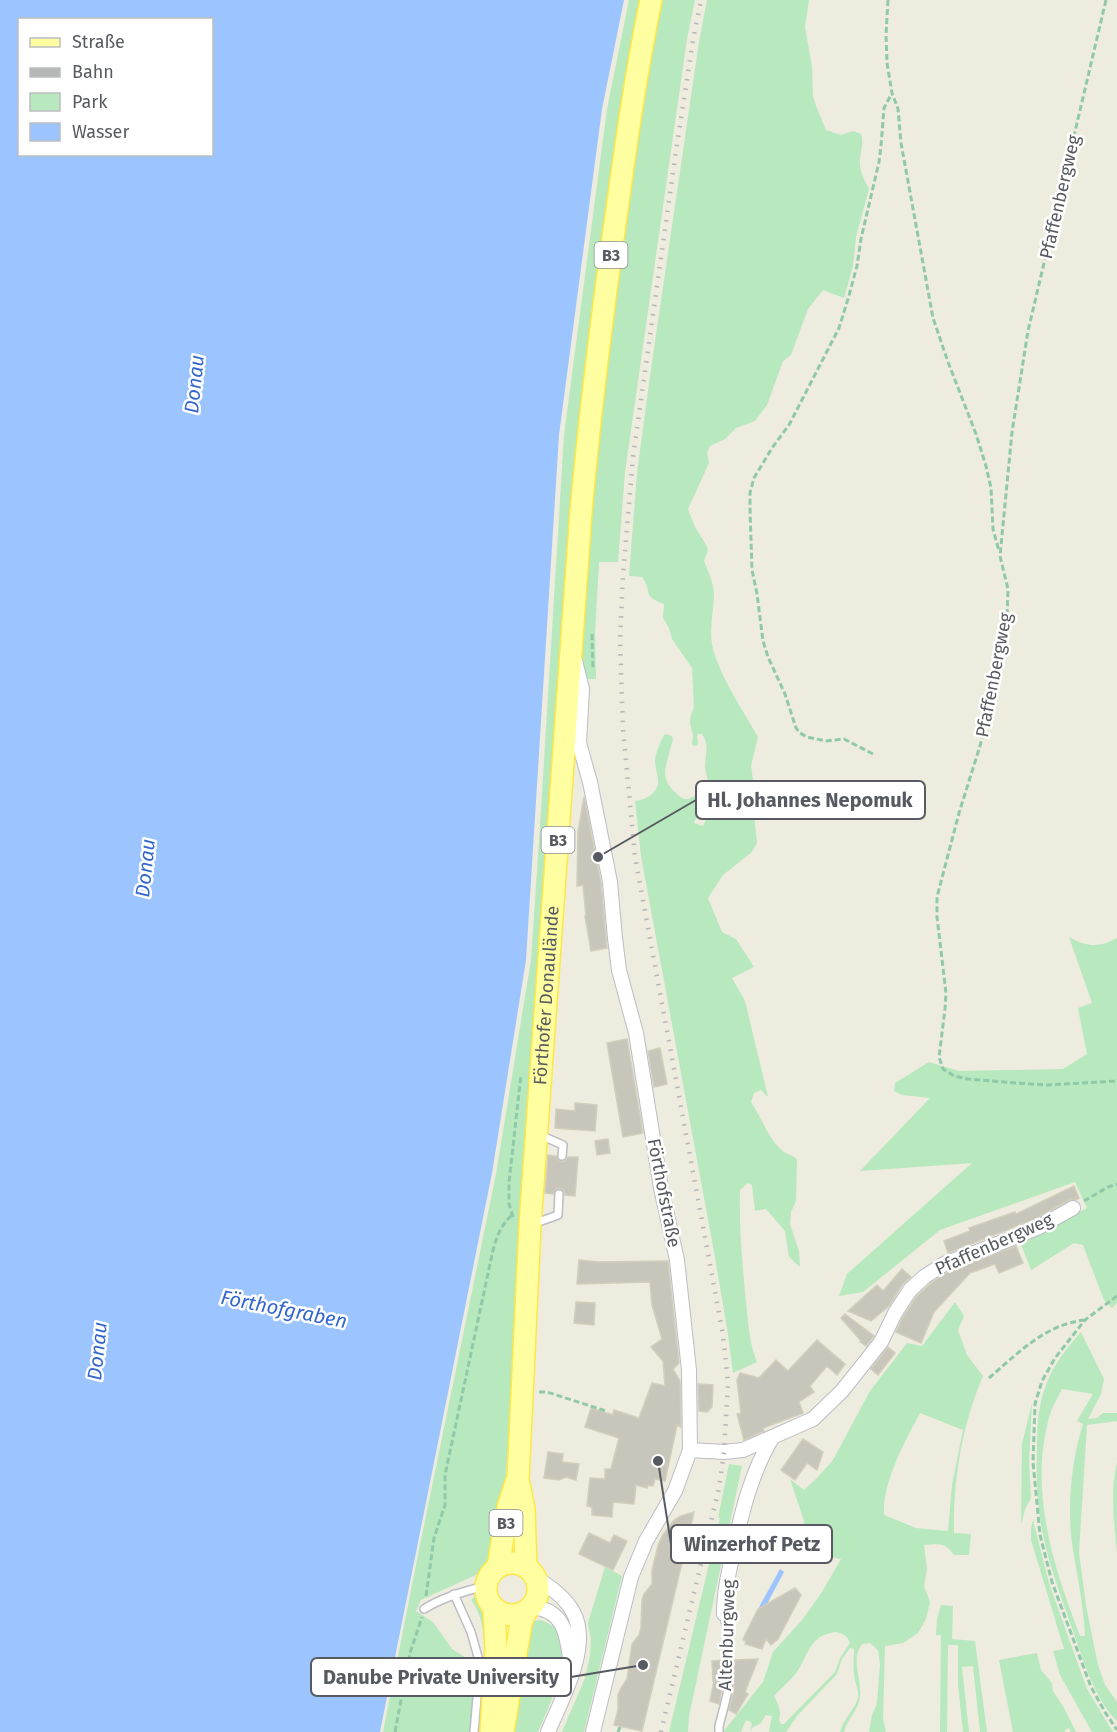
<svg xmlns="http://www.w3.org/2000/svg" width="1117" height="1732" font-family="'Fira Sans',sans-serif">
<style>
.green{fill:#b7e8be;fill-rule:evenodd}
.water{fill:#9cc5ff;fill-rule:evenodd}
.building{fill:#c8c6bb;stroke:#d2cebc;stroke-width:1.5}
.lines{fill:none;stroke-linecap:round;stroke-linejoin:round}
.lane-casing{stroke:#bcbdc4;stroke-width:10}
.street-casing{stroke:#bcbdc4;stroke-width:16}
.primary-casing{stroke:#ffe745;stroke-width:24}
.path{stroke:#90c9a8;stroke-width:3;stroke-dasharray:6 3;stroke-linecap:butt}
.lane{stroke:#fff;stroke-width:7}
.street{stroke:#fff;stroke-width:14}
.primary{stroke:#fffea1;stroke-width:21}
.rail{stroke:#b5b6b6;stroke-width:4.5;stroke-dasharray:1.5 8;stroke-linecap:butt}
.labels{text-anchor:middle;stroke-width:5;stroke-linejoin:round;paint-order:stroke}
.shield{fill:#fff;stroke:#898c90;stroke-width:1.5}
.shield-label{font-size:16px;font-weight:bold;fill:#575a61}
.street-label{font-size:18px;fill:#575a61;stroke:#fff}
.water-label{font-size:20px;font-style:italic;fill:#3367ce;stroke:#fff}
.leader{fill:none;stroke:#575a61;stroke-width:2}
.callout-dot{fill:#575a61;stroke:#fff;stroke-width:2}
.callout{fill:#fff;stroke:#575a61;stroke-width:2}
.callout-label{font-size:20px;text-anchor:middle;font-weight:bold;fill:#575a61}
</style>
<rect width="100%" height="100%" fill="#edecde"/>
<path class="green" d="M629 0H643L618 143 503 1508 490 1559 480 1573 421 1600 416 1611 433 1622 452 1649 476 1664 470 1732H383L419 1550 496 1174 531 960 540 826 564 435 607 109Z
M658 0H695L687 39 625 472 618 562H599L595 632 596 679H587L579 644 589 513 633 145Z
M707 0H809L805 27 812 67 813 96 816 106 826 130 841 135 853 131 861 134C864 143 861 150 860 159 859 171 864 179 869 189L856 237 853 266 844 298 823 290 808 309 791 355 783 361 767 405 755 421 736 428 725 439 710 446 707 453 709 463 688 509 695 527 705 543 708 550 704 561C708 571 713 582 714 593 714 610 709 627 712 644 717 672 744 712 758 737L751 766 756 801 754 815 757 843 752 852 723 875 708 898 722 932 736 939 754 967 732 978 745 1001 768 1097 761 1090 754 1093 751 1102C762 1118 769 1141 784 1152 788 1154 793 1156 797 1159L796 1201 791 1212 790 1224 799 1251 800 1267 789 1257 785 1231 766 1209 755 1211 752 1185 748 1183 740 1190C739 1225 742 1259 745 1293 748 1316 748 1340 757 1362L733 1373 728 1334 714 1252 641 856 635 801C644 800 655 795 658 785 659 778 655 768 655 761 655 754 661 740 665 734L672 736 673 740C670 747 670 751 668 758 663 773 664 782 676 793 679 796 683 800 688 799 691 798 694 796 697 795 707 802 697 814 694 823L703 826 715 801C712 791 706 778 705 767 705 755 710 745 702 734H698L697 736 698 744 695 746 692 745 693 735 690 724V718L694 707 692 668 672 639 669 628 663 618 664 604C641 596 653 591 642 577L629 576 637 473 651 369 699 42Z
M1069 937C1086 947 1100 948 1117 938V1303L1112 1308 1104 1300 1083 1245 1074 1243 1031 1270 1020 1242 1087 1208 1075 1182 940 1230 863 1292 839 1296 847 1274 972 1163 860 1171 930 1098 902 1095 894 1091 895 1083 929 1062 959 1071 1063 1069 1087 1054 1078 1008 1092 1003Z
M955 1302 964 1316 958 1330 967 1355 983 1376C962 1425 953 1480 954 1533L971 1534 969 1555H954C945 1542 939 1544 924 1545L927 1569 924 1586 930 1602 926 1619 918 1633 903 1643 885 1646 883 1719 886 1732H869L872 1715 877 1703 880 1664 878 1650 870 1643 862 1644C850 1660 862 1678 860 1696 859 1710 847 1719 844 1732H840C843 1719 855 1710 858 1697 859 1689 854 1681 854 1673 853 1665 854 1657 854 1649L850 1648 842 1659 837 1674 797 1716 786 1732H769L772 1716 766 1715 761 1723 753 1727 750 1732 752 1723 746 1720 741 1732H723L763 1682 773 1652 802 1620 822 1592 841 1559 811 1553 807 1550 803 1540 804 1521 790 1479 804 1490 818 1477 833 1460 870 1391 907 1343 922 1346ZM920 1413 963 1430 952 1485 948 1531 916 1528 884 1515C882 1483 905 1441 920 1413ZM836 1632C844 1634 847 1635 850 1643L840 1658 835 1672 784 1724H781C778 1719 780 1717 780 1712 779 1706 777 1701 774 1696 782 1687 794 1678 800 1667 810 1649 812 1635 836 1632Z
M1081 1332 1104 1379 1101 1394 1088 1419 1097 1418 1103 1413H1117V1421L1087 1425 1079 1552 1086 1606 1098 1665 1105 1685 1117 1702V1721C1095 1700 1083 1659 1073 1631 1062 1599 1050 1568 1043 1535 1037 1507 1036 1477 1037 1448 1037 1427 1038 1406 1046 1385 1053 1365 1067 1348 1081 1332ZM1062 1389 1093 1394 1077 1421 1083 1424C1072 1459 1068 1498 1071 1535 1075 1568 1084 1603 1085 1636H1080C1053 1565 1028 1490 1050 1414 1053 1405 1058 1397 1062 1389Z
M1032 1403 1029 1462 1031 1498 1026 1507 1021 1524 1022 1444Z
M1117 1462V1553C1114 1522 1110 1493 1117 1462Z
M729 1464 742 1466 689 1716 688 1732H669L720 1518H718Z
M1033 1520 1049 1583 1070 1642 1087 1689 1113 1732H1092L1060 1675 1053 1651 1064 1649 1031 1540V1529Z
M605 1567 622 1576 584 1732H562L585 1678 590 1656 591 1639 588 1623Z
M475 1596 477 1597 488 1626 485 1732H479C482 1696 494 1628 471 1600Z
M941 1605 953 1606 952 1639 975 1641 987 1732H980L973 1666 962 1667 969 1732H963L958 1685V1645H948L947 1732H940L941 1635H936L937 1619Z
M540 1620C586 1632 549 1706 538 1732H509L530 1625 535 1621Z
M1037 1653 1041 1670 1052 1683 1053 1691 1064 1708 1076 1732H1071L1069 1728 1065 1730V1732H1013L999 1660Z"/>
<path class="water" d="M0 0H624L602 109 559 435 526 960 492 1173 380 1732H0ZM20 20H212V154H20Z
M780 1569 784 1572 767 1604 758 1609Z"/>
<path class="building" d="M584 797 601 883 607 948 591 951 585 916H586L583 885 577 886 578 832Z
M627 1039 643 1133 623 1137 607 1043Z
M660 1048 667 1084 654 1087 648 1051Z
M575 1103 597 1105 595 1131 555 1128 556 1109 575 1111Z
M608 1139 610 1153 597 1155 595 1141Z
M548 1155 556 1156 558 1160 562 1162 566 1160 568 1157H578L575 1196 565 1195 564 1191 560 1188 556 1189 553 1194 545 1193Z
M1074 1186 1079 1198 1076 1200H1069L1035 1219 948 1253 944 1241 970 1231 969 1228 1015 1212 1016 1214Z
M1016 1246 1023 1263 999 1273 995 1264 970 1273 934 1312 921 1343 896 1332 903 1317 917 1296 930 1284 948 1272Z
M579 1260 599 1262 668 1261 679 1363 673 1369 680 1381 681 1427 677 1425 665 1481 655 1479 653 1486 648 1485 647 1488 636 1485 634 1504 613 1502 612 1517 592 1515V1507L587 1506 588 1496 590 1478 605 1479V1469H611L619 1438 585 1427 591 1408 613 1415 614 1410 639 1418 652 1383 665 1386 663 1361 651 1347 662 1339 652 1305 650 1282 577 1284Z
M902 1269 911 1277 902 1285 889 1306 871 1321 848 1311 877 1285 883 1291Z
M576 1302 595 1303 594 1325 574 1323Z
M845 1314 874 1336 866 1346 860 1342 861 1341 841 1318Z
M817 1340 845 1364 837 1375 827 1366 810 1386 814 1392 799 1402 803 1413 763 1428 764 1431 744 1440 737 1414 741 1413 737 1380 740 1373 759 1378 776 1360 788 1371Z
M888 1347 895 1353 878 1375 871 1369Z
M698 1384 713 1385 712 1407 707 1412 699 1411Z
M803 1439 823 1452 817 1470 807 1463 795 1480 781 1470Z
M548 1452 563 1454 562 1462 579 1464 576 1480 566 1477 559 1480 544 1478Z
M694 1512 642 1731 614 1725 618 1710V1695L621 1688 627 1679 632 1644 639 1635 641 1628 642 1600 644 1594 652 1584V1570L658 1546 662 1536 674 1520 681 1516Z
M589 1533 610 1543 614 1535 627 1541 613 1570 579 1554Z
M795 1588 801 1595 778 1639 771 1645 766 1639 762 1649 745 1644 746 1642 743 1639 758 1609Z
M758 1659 745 1692 748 1694 736 1714 729 1710 734 1690 735 1660Z
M724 1660 722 1688 719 1704 710 1701 714 1681H713L712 1661Z"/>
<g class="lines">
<defs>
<path id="lane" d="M540 1135 563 1145 562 1156
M533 1224 558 1215 559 1194
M454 1594 471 1632 480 1664 474 1732
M424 1609C443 1597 464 1591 486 1586
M719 1732V1726C722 1714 726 1701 728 1689 731 1664 729 1639 724 1614"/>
<path id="street" d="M575 661 582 689 579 743 590 782 610 882 615 938 619 970 636 1033 661 1188 677 1260 689 1370 690 1450 675 1491 646 1541 631 1577 593 1732
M690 1450 724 1452 743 1450 813 1419 842 1391 881 1342 895 1313 910 1290 924 1277 944 1264 990 1247 1039 1227 1073 1208
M536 1578C550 1587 565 1597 573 1612 592 1646 561 1700 548 1732
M532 1607C566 1610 567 1637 571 1665
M724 1614C724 1591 729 1571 734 1549 742 1510 752 1472 772 1438"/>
<g id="primary">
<circle cx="512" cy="1589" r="26"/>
<path d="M498 1567 508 1507 517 1480"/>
<path id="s1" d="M526 1567 524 1509 518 1480 530 1225 581 512C590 413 602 315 616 217 626 144 636 72 651 0"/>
<path d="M503 1731 521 1624 525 1612"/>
<path d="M491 1732 496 1649 494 1609"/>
</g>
</defs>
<use href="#lane" class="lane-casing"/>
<use href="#street" class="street-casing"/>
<use href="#primary" class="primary-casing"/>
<path class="path" d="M888 0 886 35 887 63 892 93 898 109 901 143 933 318 948 362 976 434 986 466 991 488 993 529 999 551
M1106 0 1028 331 1012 432 1000 556 1008 589 1007 618 992 699 980 746 959 813 937 897V917L946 993 945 1009 939 1057 943 1069 954 1076 968 1079 1015 1083 1048 1085 1117 1081
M592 634 593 670
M873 754 844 739 826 741 807 737 800 733 796 728 785 694 768 657 763 641 757 594 752 570 750 509V493L754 478 772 448 789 425 839 328 848 299 857 266 861 239 879 162 881 146 884 108 892 93
M1084 1201 1108 1187 1117 1184
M513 1217 509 1204V1182L521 1075
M1117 1296 1085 1320 1055 1358 1042 1381 1035 1404 1033 1462 1040 1535 1052 1582 1091 1687 1105 1712 1117 1730
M989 1378C1018 1353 1046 1324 1085 1320
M539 1392H547L606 1411
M426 1596 434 1538 445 1505V1475L493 1250C497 1236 501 1225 512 1215
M395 1732 410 1653 422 1617
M618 1732 620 1727"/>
<use href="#lane" class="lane"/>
<use href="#street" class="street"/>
<use href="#primary" class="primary"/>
<path class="rail" d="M661 1732 719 1488 724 1452 728 1384 723 1335 635 857 623 729 620 642 623 575 633 457 675 158 693 40 701 0"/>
</g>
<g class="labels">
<g class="shield">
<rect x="594.5" y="242" width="33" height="26" rx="4.5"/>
<rect x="541.5" y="827" width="33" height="26" rx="4.5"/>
<rect x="489.5" y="1510" width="33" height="26" rx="4.5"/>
</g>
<g class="shield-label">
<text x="611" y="261">B3</text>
<text x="558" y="846">B3</text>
<text x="506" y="1529">B3</text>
</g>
<g class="street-label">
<text transform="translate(1060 197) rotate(-77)" y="6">Pfaffenbergweg</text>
<text transform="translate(994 675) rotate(-79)" y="6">Pfaffenbergweg</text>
<text dy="6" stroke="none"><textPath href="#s1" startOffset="573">Förthofer Donaulände</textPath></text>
<text transform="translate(664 1193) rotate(79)" y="6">Förthofstraße</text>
<text transform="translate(994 1244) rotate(-24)" y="6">Pfaffenbergweg</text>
<text transform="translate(727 1635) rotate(-88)" y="6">Altenburgweg</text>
</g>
<g class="water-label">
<text transform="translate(194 384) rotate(-84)" y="7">Donau</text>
<text transform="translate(145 868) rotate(-84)" y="7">Donau</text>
<text transform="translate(284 1309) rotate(11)" y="7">Förthofgraben</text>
<text transform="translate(97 1351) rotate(-84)" y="7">Donau</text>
</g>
</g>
<path class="leader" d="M598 857L696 800M658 1461L671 1544M643 1665L571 1677"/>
<g class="callout-dot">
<circle cx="598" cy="857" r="6"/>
<circle cx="658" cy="1461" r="6"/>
<circle cx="643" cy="1665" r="6"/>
</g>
<g class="callout">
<rect x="696" y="781" width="229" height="38" rx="6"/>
<rect x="671" y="1525" width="161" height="38" rx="6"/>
<rect x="311" y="1658" width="260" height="38" rx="6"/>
</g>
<g class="callout-label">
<text x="810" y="807">Hl. Johannes Nepomuk</text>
<text x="752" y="1551">Winzerhof Petz</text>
<text x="441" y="1684">Danube Private University</text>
</g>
<rect x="18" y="18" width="195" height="138" fill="#ffffff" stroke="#bcbdc0" stroke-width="1.5"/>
<rect x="30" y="38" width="30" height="9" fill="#fffea1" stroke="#bcbdc0" stroke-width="1.5"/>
<text x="72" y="48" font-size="18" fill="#575a61">Straße</text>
<rect x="30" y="68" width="30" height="9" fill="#b5b6b6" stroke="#bcbdc0" stroke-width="1.5"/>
<text x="72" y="78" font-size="18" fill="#575a61">Bahn</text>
<rect x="30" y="93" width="30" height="18" fill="#b7e8be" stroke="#bcbdc0" stroke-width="1.5"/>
<text x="72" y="108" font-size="18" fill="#575a61">Park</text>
<rect x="30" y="123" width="30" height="18" fill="#9cc5ff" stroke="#bcbdc0" stroke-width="1.5"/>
<text x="72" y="138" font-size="18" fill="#575a61">Wasser</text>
</svg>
